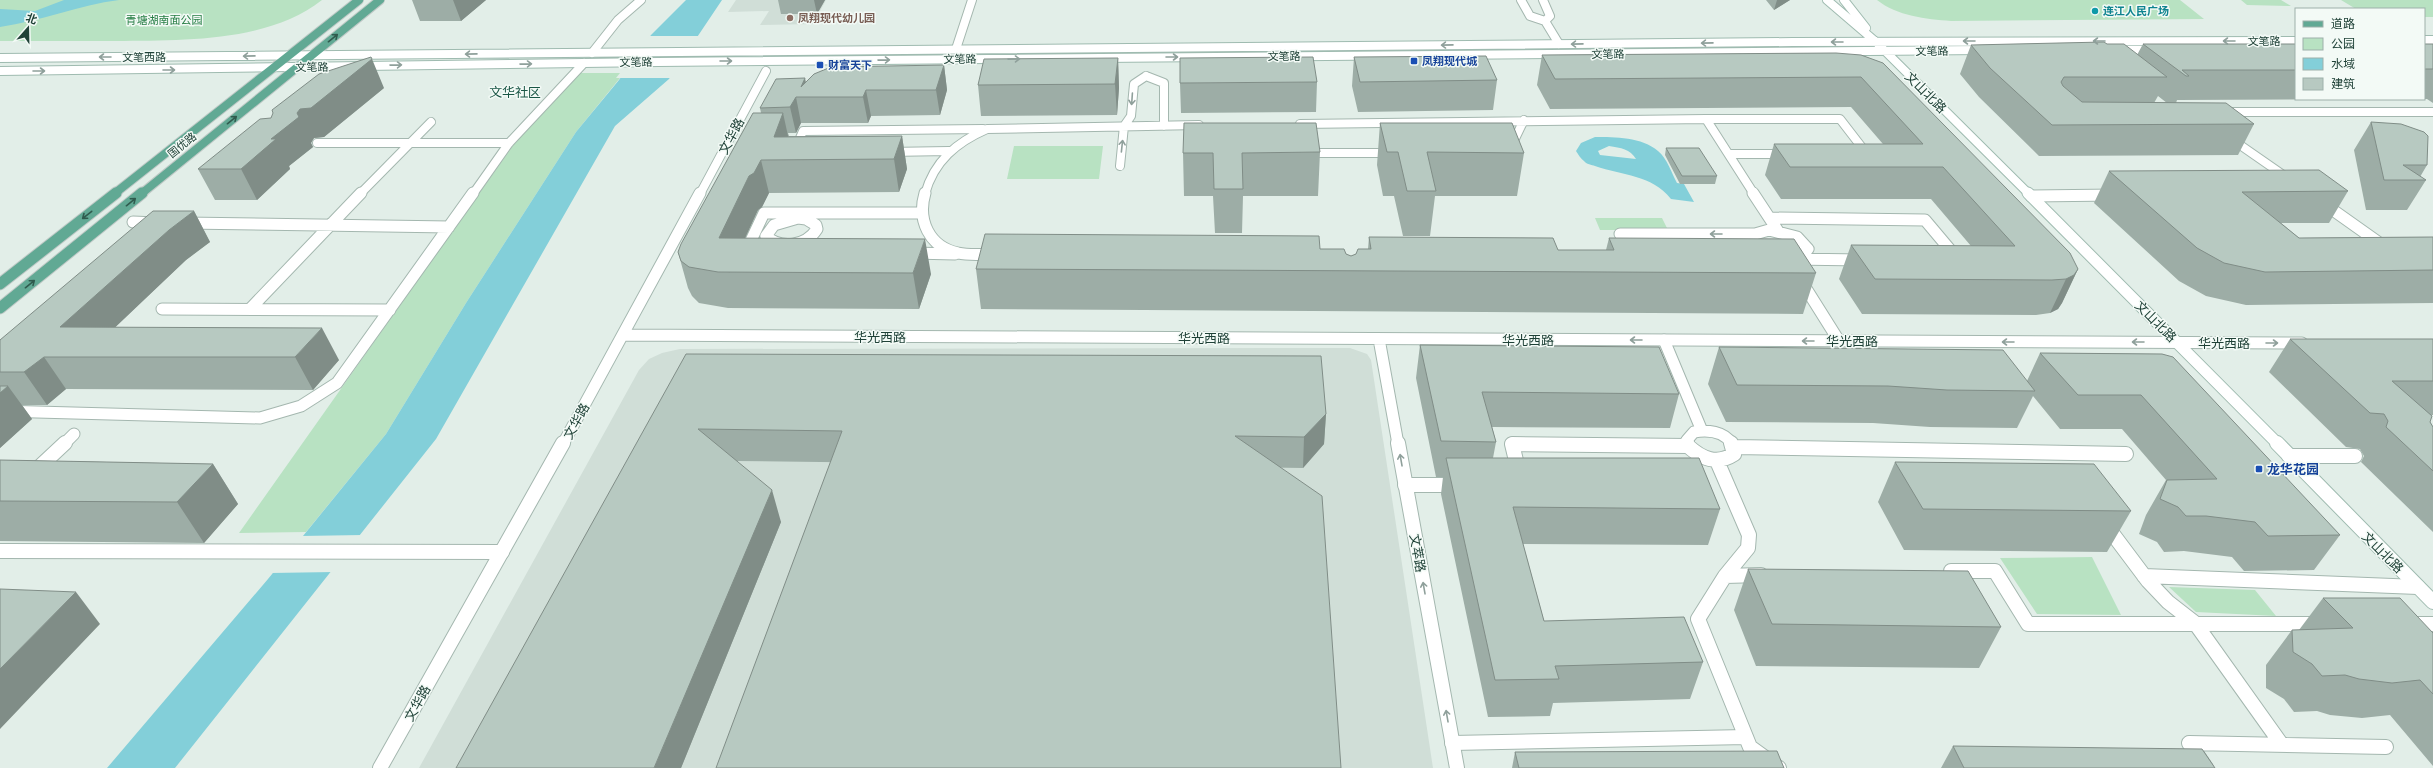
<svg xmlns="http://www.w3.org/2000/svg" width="2433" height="768" font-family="Raleway,'Noto Sans SC',sans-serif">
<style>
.built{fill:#d0ded7}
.green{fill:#b8e2c2}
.water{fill:#83cfd9;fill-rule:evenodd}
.pier{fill:#e2eee8}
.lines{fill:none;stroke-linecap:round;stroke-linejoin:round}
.minor-far2-casing{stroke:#a4b7af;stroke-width:10}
.minor-far1-casing{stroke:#a4b7af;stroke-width:13}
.minor-casing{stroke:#a4b7af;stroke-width:16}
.tertiary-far2-casing{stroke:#a4b7af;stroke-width:10}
.tertiary-far1-casing{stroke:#a4b7af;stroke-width:13}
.tertiary-casing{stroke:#a4b7af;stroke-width:16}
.secondary-far2-casing{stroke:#9fbbb0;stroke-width:10}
.secondary-far1-casing{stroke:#9fbbb0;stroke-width:13}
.secondary-casing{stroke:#9fbbb0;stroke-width:16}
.primary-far1-casing{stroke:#c0cac7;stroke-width:10}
.primary-casing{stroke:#c0cac7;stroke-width:13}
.minor-far2{stroke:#fff;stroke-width:8}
.minor-far1{stroke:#fff;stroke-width:11}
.minor{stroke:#fff;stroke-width:14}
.tertiary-far2{stroke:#fff;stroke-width:8}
.tertiary-far1{stroke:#fff;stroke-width:11}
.tertiary{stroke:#fff;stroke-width:14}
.secondary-far2{stroke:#fff;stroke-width:8}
.secondary-far1{stroke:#fff;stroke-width:11}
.secondary{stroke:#fff;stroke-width:14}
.primary-far1{stroke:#61a994;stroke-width:8}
.primary{stroke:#61a994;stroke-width:11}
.wall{fill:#9dada6;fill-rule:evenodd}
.shaded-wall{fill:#808d87}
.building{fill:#b7c9c1;stroke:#808d87}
.oneway{stroke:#305b4e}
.oneway2{stroke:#8fa09b}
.culture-dot{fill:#0f9aa8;stroke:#f3faf6;stroke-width:1.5}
.education-dot{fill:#8d6e63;stroke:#f3faf6;stroke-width:1.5}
.transit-dot{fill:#1a4fb4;stroke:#f3faf6;stroke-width:1.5}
.labels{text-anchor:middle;stroke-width:3;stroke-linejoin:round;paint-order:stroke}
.far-culture-label{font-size:11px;font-weight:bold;fill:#0d838f;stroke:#f3faf6;text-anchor:start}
.far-education-label{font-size:11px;font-weight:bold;fill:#785e54;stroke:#f3faf6;text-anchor:start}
.far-park-label{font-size:11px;fill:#257d44;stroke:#f3faf6}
.far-street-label{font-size:11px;fill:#1f4137;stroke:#f3faf6}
.far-transit-label{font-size:11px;font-weight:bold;fill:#164399;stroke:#f3faf6;text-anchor:start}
.far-quarter-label{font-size:13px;fill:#195645;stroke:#f3faf6}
.street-label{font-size:13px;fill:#1f4137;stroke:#f3faf6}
.transit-label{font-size:13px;font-weight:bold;fill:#164399;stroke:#f3faf6;text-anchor:start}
</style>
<rect width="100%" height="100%" fill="#e2eee8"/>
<path class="built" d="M736 0H826L813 24 760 25 769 11 728 12Z
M1350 348 1367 354 1371 360 1433 768H419L639 370 649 359 662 353 680 349Z"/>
<path class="green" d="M0 0H322C267 43 182 40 116 41 77 41 39 41 0 41Z
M1877 0H2180L2204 19 1951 21C1926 19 1897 16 1877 0Z
M2241 0H2281L2291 6 2247 5Z
M2341 0H2433V17H2424V9H2356Z
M579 73H620L616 78H620L576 132 466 303 386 434 306 532 239 533 514 144Z
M1014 146H1103L1099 179H1007Z
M1595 218H1662L1668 230H1600Z
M2092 557 2121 615 2037 614 2000 558Z
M2169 587 2255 590 2276 616 2196 612Z"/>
<path class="water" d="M64 0H119C79 5 41 21 0 27V9L35 11Z
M686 0H722L669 79 615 126 436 439 175 768H107L268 579 386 434 466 303 576 132 619 80 651 35Z
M1595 137C1615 137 1642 137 1658 151 1667 158 1672 174 1677 183L1684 184 1694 202 1671 199C1651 174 1623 176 1595 166 1592 165 1586 164 1584 161 1581 159 1578 154 1576 151L1581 143ZM1609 146C1621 148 1630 149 1636 159L1600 155 1598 151Z"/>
<path class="pier" d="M649 36H701L672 78H618Z
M363 535 334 572 270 573 300 536Z"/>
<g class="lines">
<defs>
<path id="minor-far2" d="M1521 0 1530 16 1545 21 1559 44
M1543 0 1550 16 1545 21
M956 49 972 0
M592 53 618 20 641 0
M1146 76 1164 83V126
M2222 112H2433
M1706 119H1840L1867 154
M1300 124 1706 119 1754 194
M2230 138 2289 179
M317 143H509
M1508 148 1511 147 1524 120
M794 152 803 131 983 129
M888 152 949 151
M1305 153H1394
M1729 154H1787
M1120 166 1124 126 1131 116 1134 84 1146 76
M360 194 431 122
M473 194 509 143 584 63
M925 194C934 161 957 142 987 129L1199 125"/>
<path id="minor-far1" d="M925 193C917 220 929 247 958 253 971 256 984 254 996 254
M1753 193 1778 231
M2031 196 2115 195
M2323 203 2385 247
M798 218 806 219 816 225 817 229C806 246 781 250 766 236L774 225Z
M1770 218 1925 220 1957 258
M133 222 156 223
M185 223 449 227
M1769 230 1797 237 1808 249C1795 268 1758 258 1752 238L1755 234Z
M1620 234H1755
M746 251 764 213H922
M912 253 955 254
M1792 259 1862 260
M1800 279 1839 341
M162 309 390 310
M250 309 361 193
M1664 340 1702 431
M0 411 260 418 301 406 337 383 473 193
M64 444 74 434
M1688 444 1687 440 1694 432C1707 430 1724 431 1732 444"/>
<path id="minor" d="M1687 443 1688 446
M1688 446C1702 459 1717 465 1734 454L1731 443
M1735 447 2126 454
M2289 456H2355
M1717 461 1749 535 1748 548 1725 576 1698 619 1750 747 1779 768
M34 472 65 443
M1519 473 1512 444 1688 446
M1405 485H1458
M2106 525 2148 581 2168 602 2195 623 2282 745
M0 551 502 552
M1951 571H1995L2028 624H2320
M1725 576 1761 575
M2144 576 2418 587
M2410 624H2433
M1452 743 1746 737
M2206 768 2189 743 2386 747"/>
<path id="tertiary-far2" d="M700 194 766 71"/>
<path id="tertiary-far1" d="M623 335 2302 343
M1379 339 1398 444
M563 444 700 193"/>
<path id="tertiary" d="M1398 443 1457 768
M380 768 563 443"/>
<path id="secondary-far2" d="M1827 0 1876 42 2029 194
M1844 0 1866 28
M2424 40H2433
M2115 50H2155
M0 58 1793 42 2296 41
M0 71 658 62 1985 50"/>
<path id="secondary-far1" d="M2028 193 2278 444"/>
<path id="secondary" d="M2277 443 2433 602"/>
<path id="primary-far1" d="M114 194 359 0
M141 194 380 0"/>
<path id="primary" d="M0 284 116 193
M0 308 142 193"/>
</defs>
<use href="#minor-far2" class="minor-far2-casing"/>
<use href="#minor-far1" class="minor-far1-casing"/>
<use href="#minor" class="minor-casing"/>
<use href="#tertiary-far2" class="tertiary-far2-casing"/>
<use href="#tertiary-far1" class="tertiary-far1-casing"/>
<use href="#tertiary" class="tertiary-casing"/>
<use href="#secondary-far2" class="secondary-far2-casing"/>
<use href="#secondary-far1" class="secondary-far1-casing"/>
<use href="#secondary" class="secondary-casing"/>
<use href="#primary-far1" class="primary-far1-casing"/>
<use href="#primary" class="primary-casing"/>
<use href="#minor-far2" class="minor-far2"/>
<use href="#minor-far1" class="minor-far1"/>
<use href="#minor" class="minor"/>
<use href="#tertiary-far2" class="tertiary-far2"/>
<use href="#tertiary-far1" class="tertiary-far1"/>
<use href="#tertiary" class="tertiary"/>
<use href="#secondary-far2" class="secondary-far2"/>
<use href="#secondary-far1" class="secondary-far1"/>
<use href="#secondary" class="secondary"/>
<use href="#primary-far1" class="primary-far1"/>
<use href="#primary" class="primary"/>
</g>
<path class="wall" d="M412 0H486L461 21H420Z
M778 0H825L817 14H781Z
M1766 0H1790L1774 10Z
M2107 44 2137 55 2143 44H2296V99H2424V44H2433V103L2427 99 2177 100 2176 103 2254 124 2238 155 2039 156 1979 97 1960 74 1971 45ZM2158 96 2167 103H2154Z
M1836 53 2078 269 2062 303 2058 309 2050 313 2036 315 1862 314 1839 279 1851 245 1971 246 1931 199H1781L1765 175 1774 144H1883L1851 107 1550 109 1537 85 1542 55Z
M1354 57 1497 80 1493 110 1358 112 1352 86Z
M1118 58 1119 88 1117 115 981 116 978 85Z
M944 65 947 90 940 115 871 116 868 123H801L796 133H788L789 136H902L907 169 899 192 769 193 762 207 758 210 745 238 931 274 919 309 728 308 699 303 692 296 688 288 678 252 761 113 760 108 806 82Z
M1317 82 1316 112 1181 113 1180 83Z
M384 88 324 137 314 138 311 143 313 147 289 166 290 169 257 200H215L198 169 271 118Z
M2371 122 2427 165 2420 177 2426 180 2407 210H2366L2354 150Z
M1380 123 1524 153 1517 196H1435L1430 236H1403L1394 196H1383L1377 165Z
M1666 148 1717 176 1715 184H1680L1665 155Z
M1320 152 1318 196H1243L1242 233H1215L1213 196H1184L1183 153Z
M2109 171 2348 191 2329 223H2281L2299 238 2433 237V303L2246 305 2206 296 2179 281 2094 203Z
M194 211 210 242 186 260 115 327 339 360 313 390 66 389 47 405H22L32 419 0 448V340Z
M1369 237 1558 250H1606L1609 238 1816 273 1803 314 981 309 976 269 1320 249 1346 254 1351 256 1368 249Z
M2290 339H2433V415H2431L2430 422 2433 427V532L2361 462 2364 456 2360 449 2346 447 2269 372Z
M1420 345 1679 394 1670 428 1492 427 1496 442 1493 458 1720 509 1708 545 1523 544 1544 621 1703 662 1690 699 1553 703 1550 716 1488 717 1441 494 1443 477H1436L1416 378Z
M1719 347 2027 381 2040 353 2162 354 2340 535 2314 570 2244 571 2232 557 2184 551 2164 552 2157 542 2139 534 2146 515 2166 480 2122 429H2060L2033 396 2017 428 1930 427 1873 423 1726 422 1708 384Z
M686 354 1326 414 1324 444 1303 468 736 461 781 522 681 768Z
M0 460 213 464 238 504 204 543 0 541Z
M1895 462 2131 511 2107 552 1904 550 1878 502Z
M1748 569 2001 627 1979 668 1756 666 1734 610Z
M2323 598 2433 633V766L2390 715 2362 718 2330 715 2317 711 2294 712 2284 699 2266 688V665L2292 630H2299Z
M1953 746 2215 768H1941Z
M1515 752 1784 768H1512Z"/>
<path class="shaded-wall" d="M453 0H486L461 21Z
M814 0H825L817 14Z
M1777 0H1790L1774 10Z
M1118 58 1119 88 1117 115 1115 84Z
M372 59 384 88 324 137 314 138 311 143 313 147 289 166 290 169 257 200 241 169 297 113 300 109Z
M944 65 947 90 940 115 936 90Z
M805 78 809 97 801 87Z
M866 90 871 116 868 123 863 97Z
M796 97 801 123 796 133 790 107Z
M783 113 790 145 774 137Z
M902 136 907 169 899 192 894 159Z
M761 160 769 193 762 207 758 210 729 273 719 238 749 176Z
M194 211 210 242 186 260 84 357 60 327 169 230Z
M925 239 931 274 919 309 913 273Z
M2078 269 2062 303 2058 309 2050 313 2066 279Z
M322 328 339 360 313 390 295 357Z
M44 357 66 389 47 405 24 372Z
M8 386 32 419 0 448V393Z
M1326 414 1324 444 1303 468 1304 437Z
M213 464 238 504 204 543 177 502Z
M772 490 781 522 681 768H654Z
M76 592 100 624 0 729V669Z"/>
<path class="building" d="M2104 42 2107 44H2124L2167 77H2064L2061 82 2063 86 2082 102 2226 103 2254 124 2052 125 1990 68 1971 45Z
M2143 44H2296V70H2182L2189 76H2186Z
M2424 44H2433V69H2424Z
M1836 53 1861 55 1883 63 2070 253 2078 269 2074 275 2066 279 2052 280 1875 279 1851 245 2015 246 1943 167H1790L1774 144H1923L1861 77 1555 79 1542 55Z
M1486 56 1497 80 1360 82 1354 57Z
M371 57 372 59 311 108 300 109 297 113 299 117 271 139H276L241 169H198L260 119 271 118 273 113 272 110 319 74Z
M1313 57 1317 82 1180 83V58Z
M1118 58 1115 84 978 85 984 59Z
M944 65 936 90H866L863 97H796L790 107 760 108 776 79 805 78 801 87 814 74 831 67Z
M753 113H783L774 137 902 136 894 159 761 160 754 173 749 176 719 238 925 239 913 273 718 272 689 267 681 261 678 252 681 244Z
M2371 122 2401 124 2424 132 2428 136 2427 165H2403L2426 180H2384Z
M1184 123H1316L1320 152 1242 153 1243 189H1214L1213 153H1183Z
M1380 123H1512L1524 153 1427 152 1436 191H1407L1398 152H1387Z
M1666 148H1699L1717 176H1682Z
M2319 170 2348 191 2242 192 2299 238 2433 237V270L2265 272 2224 263 2197 248 2109 171Z
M153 211H194L169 230 60 327 322 328 295 357H44L24 372H0V340Z
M985 234 1319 236 1320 249H1344L1346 254 1351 256 1356 254 1358 249H1371L1369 237 1553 238 1558 250H1614L1609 238 1794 239 1816 273 976 269Z
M2290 339H2433V381H2392L2432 416 2430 422 2433 427V471L2386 427 2388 421 2384 414 2370 413Z
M1420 345 1659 347 1679 394 1482 392 1496 442 1441 441Z
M1719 347 2003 350 2035 391 1947 390 1888 386 1737 385Z
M2040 353 2162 354 2173 357 2340 535 2268 536 2255 522 2206 516H2186L2178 507 2160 499 2167 480 2217 479 2141 395H2078Z
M686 354 1321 356 1326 414 1304 437 1235 436 1322 496 1341 768H716L842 431 698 429 772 490 654 768H456Z
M0 386H8L0 393Z
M1446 458H1699L1720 509 1513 507 1544 621 1684 617 1703 662 1555 666 1559 679 1495 680Z
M0 460 213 464 177 502 0 501Z
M1895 462 2094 464 2131 511 1923 509Z
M1748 569 1968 571 2001 627 1772 624Z
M0 589 76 592 0 669Z
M2323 598H2400L2433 633V694L2420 680 2392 683 2359 679 2345 675 2322 676 2312 664 2293 652 2292 630 2353 628Z
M1953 746 2202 749 2215 768H1964Z
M1777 751 1784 768H1519L1515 752Z"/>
<defs><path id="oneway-shaft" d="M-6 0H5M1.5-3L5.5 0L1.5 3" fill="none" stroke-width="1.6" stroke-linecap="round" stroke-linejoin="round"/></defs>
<g class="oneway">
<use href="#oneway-shaft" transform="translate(333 38) rotate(-39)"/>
<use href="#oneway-shaft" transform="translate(232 120) rotate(-39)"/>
<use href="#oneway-shaft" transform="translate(131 202) rotate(-39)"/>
<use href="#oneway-shaft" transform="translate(87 215) rotate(142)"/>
<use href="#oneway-shaft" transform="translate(30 284) rotate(-39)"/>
</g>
<g class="oneway2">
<use href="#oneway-shaft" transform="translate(1969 41) rotate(180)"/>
<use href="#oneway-shaft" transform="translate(2099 41) rotate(180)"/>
<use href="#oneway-shaft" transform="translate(2229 41) rotate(180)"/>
<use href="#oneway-shaft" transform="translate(1837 42) rotate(180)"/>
<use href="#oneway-shaft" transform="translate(1707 43) rotate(179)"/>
<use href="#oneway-shaft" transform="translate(1577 44) rotate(179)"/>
<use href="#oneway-shaft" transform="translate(1447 45) rotate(179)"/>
<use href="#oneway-shaft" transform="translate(471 54) rotate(179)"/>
<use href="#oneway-shaft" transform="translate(249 56) rotate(179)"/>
<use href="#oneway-shaft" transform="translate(105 57) rotate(180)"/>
<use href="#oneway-shaft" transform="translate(1172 57)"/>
<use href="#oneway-shaft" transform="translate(1014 59) rotate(-1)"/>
<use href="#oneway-shaft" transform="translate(884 60) rotate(-1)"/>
<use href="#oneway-shaft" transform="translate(726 61)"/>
<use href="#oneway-shaft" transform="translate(526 64) rotate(-1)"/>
<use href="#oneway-shaft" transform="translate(396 65) rotate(-1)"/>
<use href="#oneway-shaft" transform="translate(169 70)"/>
<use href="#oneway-shaft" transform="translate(39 71)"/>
<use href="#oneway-shaft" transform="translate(1132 99) rotate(94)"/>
<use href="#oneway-shaft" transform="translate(1122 146) rotate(-84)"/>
<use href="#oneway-shaft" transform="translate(1716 234) rotate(-180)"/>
<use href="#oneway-shaft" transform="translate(1636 340) rotate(-180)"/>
<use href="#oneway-shaft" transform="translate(1808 341) rotate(-180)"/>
<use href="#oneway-shaft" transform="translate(2008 342) rotate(-180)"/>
<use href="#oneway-shaft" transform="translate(2138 342) rotate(-180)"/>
<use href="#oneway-shaft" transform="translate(2272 343)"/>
<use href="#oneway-shaft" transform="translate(1401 460) rotate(-100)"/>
<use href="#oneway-shaft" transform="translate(1424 588) rotate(-100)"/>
<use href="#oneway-shaft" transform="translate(1447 716) rotate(-100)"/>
</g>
<circle class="culture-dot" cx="2095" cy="11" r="4"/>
<circle class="education-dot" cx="790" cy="18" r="4"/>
<g class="transit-dot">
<rect x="1410" y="57" width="8" height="8" rx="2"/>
<rect x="816" y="61" width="8" height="8" rx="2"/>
<rect x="2255" y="465" width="8" height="8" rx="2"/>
</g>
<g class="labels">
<g class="far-culture-label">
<text x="2103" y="15">连江人民广场</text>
</g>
<g class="far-education-label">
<text x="798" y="22">凤翔现代幼儿园</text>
</g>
<g class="far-park-label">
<text x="164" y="24">青塘湖南面公园</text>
</g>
<g class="far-street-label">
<text x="2264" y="45">文笔路</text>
<text transform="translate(1932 51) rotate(-1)" y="4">文笔路</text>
<text transform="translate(1608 54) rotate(-1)" y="4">文笔路</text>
<text x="1284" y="60">文笔路</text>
<text x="144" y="61">文笔西路</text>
<text transform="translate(960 59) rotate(-1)" y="4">文笔路</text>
<text transform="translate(636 62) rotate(-1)" y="4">文笔路</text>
<text transform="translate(312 67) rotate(-1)" y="4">文笔路</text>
<text transform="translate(182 145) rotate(-39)" y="4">国优路</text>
</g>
<g class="far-transit-label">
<text x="1422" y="65">凤翔现代城</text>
<text x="828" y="69">财富天下</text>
</g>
<g class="far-quarter-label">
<text x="515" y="97">文华社区</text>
</g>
<g class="street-label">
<text transform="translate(1926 92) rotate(45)" y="5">文山北路</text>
<text transform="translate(731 136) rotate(-62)" y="5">文华路</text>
<text transform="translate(2156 321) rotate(45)" y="5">文山北路</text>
<text x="880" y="342">华光西路</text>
<text x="1204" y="343">华光西路</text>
<text x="1528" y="345">华光西路</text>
<text x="1852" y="346">华光西路</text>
<text x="2224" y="348">华光西路</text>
<text transform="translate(576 421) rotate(-61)" y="5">文华路</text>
<text transform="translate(2383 552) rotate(45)" y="5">文山北路</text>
<text transform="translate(1418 553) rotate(80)" y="5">文萃路</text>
<text transform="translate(417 703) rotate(-61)" y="5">文华路</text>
</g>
<g class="transit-label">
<text x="2267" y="474">龙华花园</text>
</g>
</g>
<rect x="2295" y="8" width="130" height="92" fill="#f3faf6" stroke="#9eb0aa"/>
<rect x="2303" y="21" width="20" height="6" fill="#61a994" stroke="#9eb0aa"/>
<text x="2331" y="28" font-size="12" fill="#1f4137">道路</text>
<rect x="2303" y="38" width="20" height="12" fill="#b8e2c2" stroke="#9eb0aa"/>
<text x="2331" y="48" font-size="12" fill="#1f4137">公园</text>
<rect x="2303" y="58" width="20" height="12" fill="#83cfd9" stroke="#9eb0aa"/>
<text x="2331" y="68" font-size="12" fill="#1f4137">水域</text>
<rect x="2303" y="78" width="20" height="12" fill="#b7c9c1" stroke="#9eb0aa"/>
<text x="2331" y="88" font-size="12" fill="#1f4137">建筑</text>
<g transform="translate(28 28) rotate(20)" stroke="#f3faf6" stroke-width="3" paint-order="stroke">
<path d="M0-3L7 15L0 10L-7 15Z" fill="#1f4137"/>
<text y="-6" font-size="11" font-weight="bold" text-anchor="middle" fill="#1f4137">北</text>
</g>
</svg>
